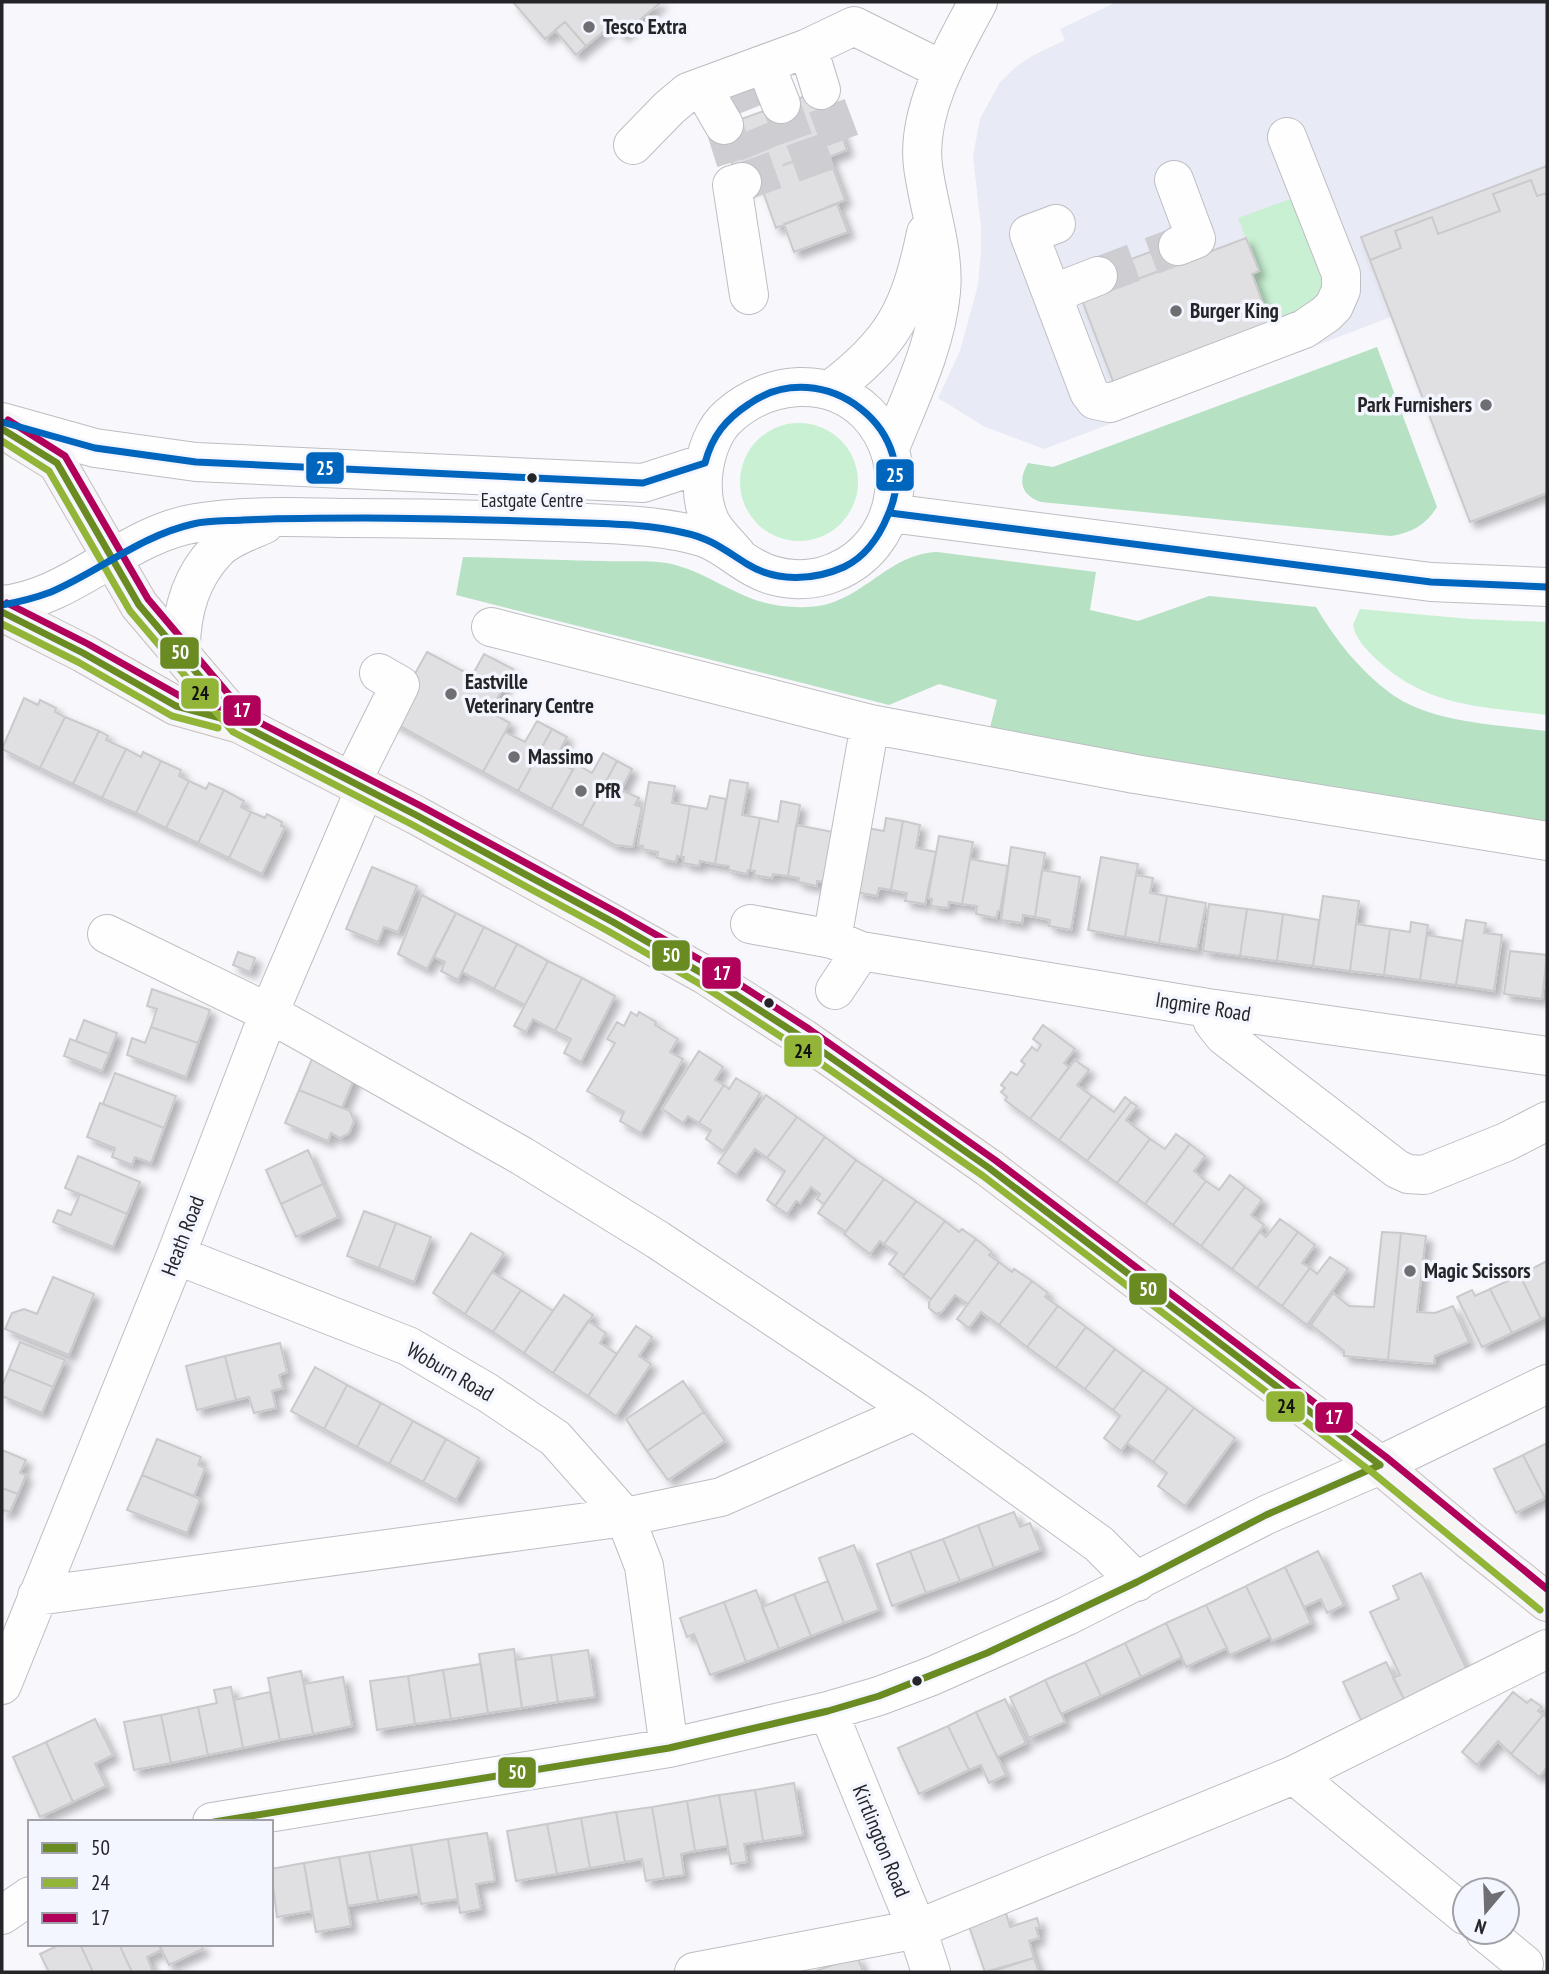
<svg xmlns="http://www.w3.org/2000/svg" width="1549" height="1974" font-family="'PT Sans Narrow',sans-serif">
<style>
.built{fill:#e8eaf5}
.green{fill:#c9f0d3}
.forest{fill:#b6e1c2}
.building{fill:#e0dfe2;stroke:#cac9cc;stroke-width:2;filter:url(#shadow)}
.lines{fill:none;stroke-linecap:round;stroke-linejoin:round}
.minor-tunnel{stroke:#cdcdd2;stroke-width:38;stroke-dasharray:38 19;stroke-linecap:butt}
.minor-casing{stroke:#bdbec2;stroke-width:40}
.major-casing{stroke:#c7bfc2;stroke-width:40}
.minor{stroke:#fefeff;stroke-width:38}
.major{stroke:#f7f4f4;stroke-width:38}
.bus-1-casing{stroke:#f4f6ff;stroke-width:12}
.bus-2-casing{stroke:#f4f6ff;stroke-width:12}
.bus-3-casing{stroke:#f4f6ff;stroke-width:12}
.bus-4-casing{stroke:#f4f6ff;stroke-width:12}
.bus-1{stroke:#6a8a22;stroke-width:7}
.bus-2{stroke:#93b537;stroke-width:7}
.bus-3{stroke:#b10059;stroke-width:7}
.bus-4{stroke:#0065bd;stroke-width:7}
.poi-dot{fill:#6e6e73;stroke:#f4f6ff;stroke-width:2.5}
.bus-dot{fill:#252529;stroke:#f4f6ff;stroke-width:2.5}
.labels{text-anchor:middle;stroke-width:7;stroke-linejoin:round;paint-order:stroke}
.bus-label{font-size:19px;fill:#252529;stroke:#f4f6ff}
.poi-label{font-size:21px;font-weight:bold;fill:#252529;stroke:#f4f6ff;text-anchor:start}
.street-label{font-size:21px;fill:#252529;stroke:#f4f6ff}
.line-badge{stroke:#f4f6ff;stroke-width:2.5}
.badge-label{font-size:19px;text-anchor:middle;font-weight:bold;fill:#fff}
.pale-badge-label{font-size:19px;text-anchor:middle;font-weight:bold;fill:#111}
</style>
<defs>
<filter id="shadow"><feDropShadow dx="6" dy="6" stdDeviation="3.5" flood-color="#0004"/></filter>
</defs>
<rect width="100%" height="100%" fill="#f7f7fc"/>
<path class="built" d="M1117 2H1547V493L1470 522 1391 317 1044 449 985 427 938 398 960 351 978 285 981 252V227L973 156 980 119 1000 82 1016 67 1032 56 1065 40 1060 29Z"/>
<path class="green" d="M1301 195 1325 289 1303 310 1270 323 1252 274 1258 270 1238 218Z
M740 482a59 59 0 1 1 118 0a59 59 0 1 1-118 0Z
M1360 609 1470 619 1547 622V715C1481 706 1429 708 1377 660 1367 650 1356 640 1353 625Z"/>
<path class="forest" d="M1377 347 1437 507C1426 525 1411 533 1391 536L1041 502C1020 495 1018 480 1028 463L1053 467Z
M937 552 1096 572 1090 610 1138 621 1209 596 1316 607C1335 639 1359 670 1390 693 1430 723 1499 725 1547 731V824L987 739 997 700 939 684 889 705 456 595 463 557C509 558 555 560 602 561 622 562 645 560 666 563 696 568 722 587 750 598 768 605 788 608 807 607 861 606 885 554 937 552Z"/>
<path class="building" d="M513 2H661L622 35 613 24 586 46 565 22 545 39Z
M565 22 586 46 576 55 555 30Z
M825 89 847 150 829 157 845 200 776 228 760 183 742 190 719 127Z
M1547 166V193L1537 196 1531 180 1493 194 1500 211 1438 234 1432 217 1395 231 1401 248 1370 260 1361 237Z
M1531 180 1537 196 1547 193V493L1470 522 1370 260 1401 248 1395 231 1432 217 1438 234 1500 211 1493 194Z
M837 204 848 232 794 252 784 224Z
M1246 238 1259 271 1252 274 1270 323 1116 389 1082 300Z
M1177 242 1184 262 1103 292 1096 272Z
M427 652 472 676 484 654 513 669 490 712 510 723 483 772 389 720Z
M24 698 38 705 40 700 56 708 55 712 65 717 40 768 2 749Z
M65 717 99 731 73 784 40 768Z
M537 721 552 729 518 791 483 772 505 732 525 742Z
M552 729 567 737 555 760 573 770 551 809 518 791Z
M99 731 108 736 106 740 126 749 102 798 73 784Z
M126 749 141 757 143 752 161 761 136 813 102 798Z
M603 753 617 761 582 826 551 809 576 764 592 773Z
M161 761 181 770 179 776 189 781 166 828 136 813Z
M617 761 632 769 621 790 639 798 635 805 642 807 633 847 615 845 582 826Z
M730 780 748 783 742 815 760 818 750 870H748L747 874 729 870V866L715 864Z
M189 781 206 789 209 783 224 790 198 843 166 828Z
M649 782 675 786 672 803 690 806 681 857 677 856 676 862 657 858 658 852 642 849 643 846 638 845Z
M224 790 244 801 241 807 251 812 229 858 198 843Z
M710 796 726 799 715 864 700 861 699 866 683 863 684 857H681L690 806 707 809Z
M781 801 800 805 788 876 773 874 772 878 754 875 755 871 750 870 760 818 778 822Z
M251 812 265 818 267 814 282 822 281 826 285 827 262 874 229 858Z
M886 818 903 821 891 890 879 888 877 896 856 892 867 828 884 831Z
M903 821 920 825 916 848 936 852 925 904 905 901 907 893 891 890Z
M796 825 833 832 824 882 817 881V886L798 882 799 878 788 876Z
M939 836 973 842 962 904 949 902 948 908 931 906 932 899 928 898Z
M1011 847 1045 853 1035 917 1023 915 1022 923 1001 920Z
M1101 857 1138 864 1125 937 1088 930Z
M970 859 1008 866 1000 911H998L996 918 976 914 977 906 962 904Z
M372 867 417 886 398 932 384 927 378 942 346 929Z
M1042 870 1080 877 1071 930 1049 926 1050 920 1035 917Z
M1136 875 1153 878 1150 893 1167 896 1159 943 1125 937Z
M422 895 456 913 427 969 398 954Z
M1167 896 1206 903 1197 949 1159 943Z
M1323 896 1359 901 1350 971 1313 966Z
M1209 904 1247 909 1240 956 1203 951Z
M1247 909 1283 914 1277 961 1240 956Z
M456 913 484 927 458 980 441 971 445 962 434 957Z
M1283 914 1319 920 1313 966 1277 961Z
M1466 920 1486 923 1484 933 1502 935 1494 991 1456 985Z
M1411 922 1428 925 1420 980 1384 975 1390 929 1410 932Z
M1356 924 1390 929 1384 975 1350 971Z
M484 927 517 944 494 989 462 972Z
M1427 935 1463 941 1456 985 1420 980Z
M517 944 548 961 525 1005 494 989Z
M1510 951 1547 955 1542 999 1504 994Z
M238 952 255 958 250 972 233 965Z
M548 961 582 978 555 1031 533 1019 526 1032 514 1026Z
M582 978 615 996 581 1062 564 1053 571 1039 555 1031Z
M152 989 210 1010 198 1043 151 1027 157 1009 147 1006Z
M631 1012 637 1016 639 1012 656 1022 655 1025 678 1039 670 1052 683 1059 641 1133 620 1121 624 1112 587 1091 615 1043 607 1039 617 1022 624 1026Z
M84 1020 117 1033 109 1054 76 1041Z
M1043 1025 1075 1049 1064 1063 1069 1067 1030 1119 1005 1100 1007 1097 1001 1092 1005 1088 1001 1085 1011 1072 1017 1075 1025 1064 1021 1061 1032 1047 1037 1051 1041 1045 1033 1039Z
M151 1027 198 1043 186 1077 127 1055 132 1038 145 1043Z
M70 1039 109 1054 102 1071 64 1056Z
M699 1051 723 1067 715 1080 724 1085 699 1123 688 1116 683 1123 662 1109Z
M314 1054 357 1072 342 1108 299 1090Z
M1075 1060 1089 1070 1077 1085 1092 1096 1059 1140 1030 1119Z
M115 1073 176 1096 164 1128 103 1104Z
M736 1078 760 1093 723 1151 706 1139 711 1130 699 1123 724 1085 729 1089Z
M299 1090 350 1111 354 1121 349 1133 340 1138 331 1133 328 1141 285 1123Z
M766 1095 797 1117 767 1158 755 1149 736 1175 718 1163Z
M1092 1096 1114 1112 1125 1097 1131 1102 1087 1161 1059 1140Z
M1131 1102 1137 1106 1126 1120 1150 1139 1117 1183 1087 1161Z
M100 1103 164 1128 151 1163 135 1157 132 1165 112 1157 115 1148 87 1137Z
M797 1117 825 1137 775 1206 767 1200 785 1171 767 1158Z
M1176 1134 1190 1144 1145 1204 1117 1183 1150 1139 1165 1149Z
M825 1137 856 1160 824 1204 817 1199 820 1194 811 1187 800 1203 796 1201 787 1214 775 1206Z
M1190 1144 1205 1156 1194 1171 1206 1181 1173 1225 1145 1204Z
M308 1150 323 1184 281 1204 266 1170Z
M78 1156 140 1182 127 1214 65 1188Z
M856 1160 884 1179 846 1232 818 1213Z
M1230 1175 1245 1187 1201 1246 1173 1225 1206 1181 1219 1190Z
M884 1179 916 1201 884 1244 880 1241 870 1254 844 1234Z
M323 1184 338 1217 296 1237 281 1204Z
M1245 1187 1262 1200 1251 1215 1264 1225 1232 1269 1201 1246Z
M80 1194 127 1214 113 1247 53 1222 58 1210 71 1215Z
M916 1201 945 1221 904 1275 889 1264 897 1253 884 1244Z
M364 1211 396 1223 379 1268 347 1256Z
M1280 1219 1298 1232 1257 1288 1232 1269 1260 1232 1266 1237Z
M945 1221 959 1232 962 1229 976 1239 931 1299 903 1277Z
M396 1223 431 1237 414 1282 379 1268Z
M1298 1232 1315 1245 1302 1263 1310 1268 1282 1306 1257 1288Z
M1382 1232 1401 1233 1388 1360 1344 1356V1351L1311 1325 1333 1293 1349 1306 1374 1307Z
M471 1233 504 1253 465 1314 433 1293Z
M1401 1233 1426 1236 1417 1312 1435 1313 1453 1306 1469 1342 1435 1356 1434 1364 1388 1360Z
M976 1239 992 1252 989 1255 999 1262 968 1304 955 1295 942 1312 936 1314 929 1308V1302Z
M1330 1257 1348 1269 1307 1325 1282 1306 1310 1268 1317 1274Z
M1547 1261V1316L1541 1319 1520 1275Z
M999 1262 1012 1272 1014 1269 1032 1281 999 1325 981 1312 969 1328 957 1319Z
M492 1272 521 1290 493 1332 465 1314Z
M1520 1275 1541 1319 1512 1333 1490 1289Z
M53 1277 94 1294 69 1355 5 1329 12 1313 24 1309 37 1314Z
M1032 1281 1048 1293 1045 1297 1058 1306 1027 1347 999 1325Z
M1490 1289 1512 1333 1482 1347 1457 1297 1472 1290 1475 1296Z
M521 1290 553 1311 524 1353 493 1332Z
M564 1295 593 1315 553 1373 524 1353Z
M1058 1306 1086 1327 1056 1368 1027 1347Z
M588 1321 606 1333 600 1343 617 1354 588 1396 553 1373Z
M636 1326 652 1337 639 1356 651 1364 616 1416 588 1396Z
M1086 1327 1115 1349 1085 1389 1056 1368Z
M20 1342 65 1360 53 1387 9 1369Z
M280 1343 287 1372 279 1375 283 1388 272 1391 276 1408 254 1413 249 1397 236 1400 225 1356Z
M1115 1349 1143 1370 1113 1410 1085 1389Z
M225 1356 236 1400 197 1410 186 1366Z
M315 1367 347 1385 324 1429 291 1411Z
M9 1369 53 1387 42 1413 2 1396V1386Z
M1143 1370 1168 1388 1121 1451 1104 1438 1120 1416 1113 1410Z
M683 1381 704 1412 647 1451 626 1419Z
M347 1385 381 1403 357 1447 324 1429Z
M1168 1388 1194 1408 1153 1462 1127 1443Z
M381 1403 413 1421 389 1464 357 1447Z
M1194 1408 1235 1438 1185 1506 1158 1486 1167 1473 1153 1462Z
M704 1412 725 1441 668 1480 647 1451Z
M413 1421 446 1439 423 1482 389 1464Z
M157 1439 201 1457 198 1465 205 1468 194 1496 142 1475Z
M446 1439 479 1458 456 1500 423 1482Z
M1547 1443V1497L1545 1498 1523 1455Z
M2 1450 26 1460 20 1473 26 1475 18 1494 2 1488Z
M1523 1455 1545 1498 1516 1513 1494 1469Z
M142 1475 200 1499 187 1533 127 1510Z
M2 1488 18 1494 10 1512 4 1510 2 1515Z
M1014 1512 1020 1527 1030 1523 1041 1550 994 1568 978 1525Z
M978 1525 994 1568 960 1581 943 1539Z
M943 1539 960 1581 926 1593 910 1551Z
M854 1545 879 1610 844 1623 819 1558Z
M910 1551 926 1593 892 1606 877 1564Z
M1318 1551 1344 1605 1327 1613 1321 1599 1304 1607 1285 1567Z
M1285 1567 1311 1623 1272 1641 1246 1586Z
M1421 1573 1469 1674 1406 1703 1393 1678 1400 1675 1370 1612 1399 1599 1393 1586Z
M828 1581 844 1623 811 1636 794 1594Z
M1246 1586 1270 1637 1230 1655 1206 1605Z
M756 1590 779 1649 746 1662 724 1602Z
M794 1594 811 1636 779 1649 762 1607Z
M724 1602 746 1662 710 1675 694 1634 687 1637 680 1618Z
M1206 1605 1227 1648 1186 1667 1166 1623Z
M1166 1623 1182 1657 1141 1677 1125 1643Z
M1125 1643 1141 1677 1101 1696 1085 1662Z
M514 1649 522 1708 488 1713 479 1654Z
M588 1650 595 1697 558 1702 551 1655Z
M551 1655 558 1702 522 1708 515 1660Z
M1085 1662 1101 1696 1061 1714 1045 1680Z
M1386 1662 1406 1703 1363 1724 1343 1682Z
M481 1664 488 1713 451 1719 443 1670Z
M443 1670 451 1719 415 1724 408 1676Z
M301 1671 313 1734 280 1740 268 1678Z
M408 1676 415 1724 377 1730 370 1681Z
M343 1677 352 1726 313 1734 304 1684Z
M1045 1680 1065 1722 1029 1738 1010 1697Z
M231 1687 243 1748 208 1755 198 1707 217 1703 214 1690Z
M270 1692 280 1740 243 1748 234 1700Z
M1513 1692 1527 1703 1531 1699 1542 1707 1538 1711 1543 1715 1511 1754 1498 1741 1477 1765 1462 1752Z
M1005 1699 1026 1743 997 1757 976 1712Z
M198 1707 208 1755 171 1763 161 1715Z
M976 1712 1006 1775 989 1783 981 1765 969 1770 948 1726Z
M161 1715 171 1763 134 1770 124 1722Z
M1543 1715 1547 1717V1767L1539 1777 1511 1754Z
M95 1719 113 1755 95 1764 106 1786 73 1802 46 1742Z
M948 1726 969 1770 919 1794 898 1748Z
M46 1742 73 1802 40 1817 13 1757Z
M794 1783 803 1835 763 1841 755 1790Z
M755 1790 763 1841 744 1844 747 1862 731 1864 719 1795Z
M719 1795 728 1846 695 1851 687 1801Z
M687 1801 695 1851 681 1854 684 1875 664 1878 652 1807Z
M652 1807 664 1878 646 1881 642 1859 625 1862 616 1812Z
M616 1812 625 1862 590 1868 581 1818Z
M581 1818 590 1868 557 1874 547 1824Z
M547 1824 557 1874 516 1881 507 1831Z
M487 1833 495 1881 476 1884 481 1909 460 1913 448 1839Z
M448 1839 458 1899 421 1904 411 1845Z
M411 1845 419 1894 378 1901 369 1852Z
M369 1852 378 1901 348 1906 339 1857Z
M339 1857 351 1926 316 1932 304 1863Z
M304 1863 312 1911 277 1917 271 1869Z
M1006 1913 1010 1927 1037 1918 1040 1928H1036L1039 1938 1029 1941 1034 1958 985 1972 969 1926Z
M61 1944H80L93 1972H49L40 1954Z
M80 1944H119L132 1972H93Z
M119 1944H159L161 1950 147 1957 153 1972H132Z
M159 1944H201L203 1949 169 1965Z
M857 1956 863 1972H813Z
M1034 1958 1039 1972H991Z"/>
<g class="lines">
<path class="minor-tunnel" d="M729 77 760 153
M781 104 801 160
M724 125 742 182 842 146 821 90
M1098 276 1178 246"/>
<defs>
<path id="minor" d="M808 48 821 90
M765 64 781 104
M702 87 724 125
M633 145 669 108 688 92 808 48 854 26 942 70
M1174 180 1196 239 1178 246
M742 182 732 185 749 295
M1056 224 1029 234 1089 392 1095 400 1110 403 1304 329 1326 314 1334 306 1341 290V274L1287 137
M1052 294 1098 276
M830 390C893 343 910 310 926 233
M2 422 95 448 196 462 643 483 705 463
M890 448C910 398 936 346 941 292 945 250 928 207 923 166 916 110 953 49 978 2
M890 513 1431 582 1547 587
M2 605C73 598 124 535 196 523 245 515 297 517 346 518 427 518 506 520 587 523 626 525 664 526 702 537 722 543 737 559 755 568 778 581 810 583 835 572 898 546 915 463 867 413 829 375 769 381 730 415 713 429 705 454 703 476 702 491 704 509 711 523 717 534 729 545 737 555
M491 627 870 724 1135 774 1547 841
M181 655C180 617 189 579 217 550 228 538 250 531 265 524
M352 781 400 685 379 673
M750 924 832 939 861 951 1208 1008 1547 1056
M107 934 269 1013 522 1156 658 1240 915 1411 1099 1544 1137 1582
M832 939 870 724
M835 990 861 951
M1208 1008 1213 1022 1224 1036 1397 1169 1408 1174 1424 1175 1506 1142 1547 1121
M176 1255 408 1346 488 1393 555 1438 625 1517 644 1566 669 1748
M37 1596 625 1517 721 1497 915 1411
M2 1685 176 1255 269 1013 365 789
M828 1711 917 1929 931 1972
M1294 1775 1465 1915
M212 1822 669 1748 828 1711 879 1696 932 1676 1067 1616 1266 1515 1380 1465 1547 1384
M2 1915 30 1896
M1485 1932 1524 1964
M694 1972 917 1929 1294 1775 1547 1649"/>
<path id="major" d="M2 429 57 463 139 605 240 724
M2 612 83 653 176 706 240 724 416 815 705 975 803 1038 989 1168 1380 1465 1468 1539 1547 1602"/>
</defs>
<use href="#minor" class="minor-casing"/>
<use href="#major" class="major-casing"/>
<use href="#minor" class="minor"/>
<use href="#major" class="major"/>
<defs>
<path id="bus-1" d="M2 429 57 463 139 605 240 724 416 815 613 922 705 975 803 1038 989 1168 1380 1465
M2 612 83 653 176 706 221 718
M214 1822 669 1748 828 1711 879 1696 987 1653 1137 1582 1266 1515 1380 1465"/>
<path id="bus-2" d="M2 441 49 471 130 611 233 732 411 824 608 931 700 984 797 1047 983 1176 1373 1473 1540 1610
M2 624 78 662 172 716 218 728"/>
<path id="bus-3" d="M8 420 65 456 148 599 247 716 421 806 618 913 711 966 809 1029 995 1160 1386 1457 1547 1589
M7 603 88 644 180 696 224 708"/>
<path id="bus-4" d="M2 422 95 448 196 462 643 483 705 463C712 436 726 419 749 404 823 352 926 431 888 515 879 537 865 557 844 567 813 581 776 582 747 564 726 551 710 538 685 533 644 523 602 524 560 522 494 520 429 518 364 518 323 518 283 518 243 520 227 521 209 520 193 524 140 536 100 571 51 592 35 598 19 602 2 605
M890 513 1431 582 1547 587"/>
</defs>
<use href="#bus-1" class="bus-1-casing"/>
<use href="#bus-2" class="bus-2-casing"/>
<use href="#bus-3" class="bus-3-casing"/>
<use href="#bus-4" class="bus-4-casing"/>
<use href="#bus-1" class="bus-1"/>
<use href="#bus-2" class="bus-2"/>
<use href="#bus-3" class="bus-3"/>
<use href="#bus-4" class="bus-4"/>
</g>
<g class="poi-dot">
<circle cx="589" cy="27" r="7"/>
<circle cx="1176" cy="311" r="7"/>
<circle cx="1486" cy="405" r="7"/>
<circle cx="451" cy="694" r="7"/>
<circle cx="514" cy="757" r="7"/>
<circle cx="581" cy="791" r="7"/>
<circle cx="1410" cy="1271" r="7"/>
</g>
<g class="bus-dot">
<circle cx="532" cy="478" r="6"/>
<circle cx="769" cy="1003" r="6"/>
<circle cx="917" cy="1681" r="6"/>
</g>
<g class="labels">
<g class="bus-label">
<text x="532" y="507">Eastgate Centre</text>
</g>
<g class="poi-label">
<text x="603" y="34">Tesco Extra</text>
<text x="1190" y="318">Burger King</text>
<text x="1472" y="412" text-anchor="end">Park Furnishers</text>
<text x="465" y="689">Eastville<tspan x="465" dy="24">Veterinary Centre</tspan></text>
<text x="528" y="764">Massimo</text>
<text x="595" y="798">PfR</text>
<text x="1424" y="1278">Magic Scissors</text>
</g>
<g class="street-label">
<text transform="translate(1203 1007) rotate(9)" y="7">Ingmire Road</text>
<text transform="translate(183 1236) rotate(-69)" y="7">Heath Road</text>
<text transform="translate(450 1372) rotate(30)" y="7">Woburn Road</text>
<text transform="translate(881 1841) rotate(68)" y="7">Kirtlington Road</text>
</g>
</g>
<g class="line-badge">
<rect x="305" y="451" width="40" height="34" rx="7" fill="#0065bd"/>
<rect x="875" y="458" width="40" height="34" rx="7" fill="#0065bd"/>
<rect x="159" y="636" width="41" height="34" rx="7" fill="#6a8a22"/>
<rect x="180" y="677" width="40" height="33" rx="7" fill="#93b537"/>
<rect x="222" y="694" width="40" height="33" rx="7" fill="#b10059"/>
<rect x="651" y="939" width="40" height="33" rx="7" fill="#6a8a22"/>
<rect x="701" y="956" width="41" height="34" rx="7" fill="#b10059"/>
<rect x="783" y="1034" width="40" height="34" rx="7" fill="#93b537"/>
<rect x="1128" y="1272" width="40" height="34" rx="7" fill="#6a8a22"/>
<rect x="1265" y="1390" width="41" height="33" rx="7" fill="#93b537"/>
<rect x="1314" y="1401" width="40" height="33" rx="7" fill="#b10059"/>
<rect x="497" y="1756" width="40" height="33" rx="7" fill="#6a8a22"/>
</g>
<g class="badge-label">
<text x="325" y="475">25</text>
<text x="895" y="482">25</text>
<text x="180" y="659">50</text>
<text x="242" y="717">17</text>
<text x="671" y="962">50</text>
<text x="722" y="980">17</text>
<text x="1148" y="1296">50</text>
<text x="1334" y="1424">17</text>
<text x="517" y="1779">50</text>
</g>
<g class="pale-badge-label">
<text x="200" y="700">24</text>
<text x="803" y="1058">24</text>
<text x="1286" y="1413">24</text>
</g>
<rect width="1549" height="1974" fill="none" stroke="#252529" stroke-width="7"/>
<rect x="28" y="1820" width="245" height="126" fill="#f4f6ff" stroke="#a1a2a9" stroke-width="2"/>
<rect x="42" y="1843" width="35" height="10" fill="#6a8a22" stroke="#a1a2a9" stroke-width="2"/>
<text x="91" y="1855" font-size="21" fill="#252529">50</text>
<rect x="42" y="1878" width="35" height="10" fill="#93b537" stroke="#a1a2a9" stroke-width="2"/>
<text x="91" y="1890" font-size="21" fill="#252529">24</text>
<rect x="42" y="1913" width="35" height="10" fill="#b10059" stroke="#a1a2a9" stroke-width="2"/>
<text x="91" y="1925" font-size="21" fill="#252529">17</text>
<g transform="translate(1486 1911) rotate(199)"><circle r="33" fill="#f4f6ff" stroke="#a1a2a9" stroke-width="2"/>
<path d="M0-5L12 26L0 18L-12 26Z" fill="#6e6e73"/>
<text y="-10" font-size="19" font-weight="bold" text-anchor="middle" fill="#252529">N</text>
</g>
</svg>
